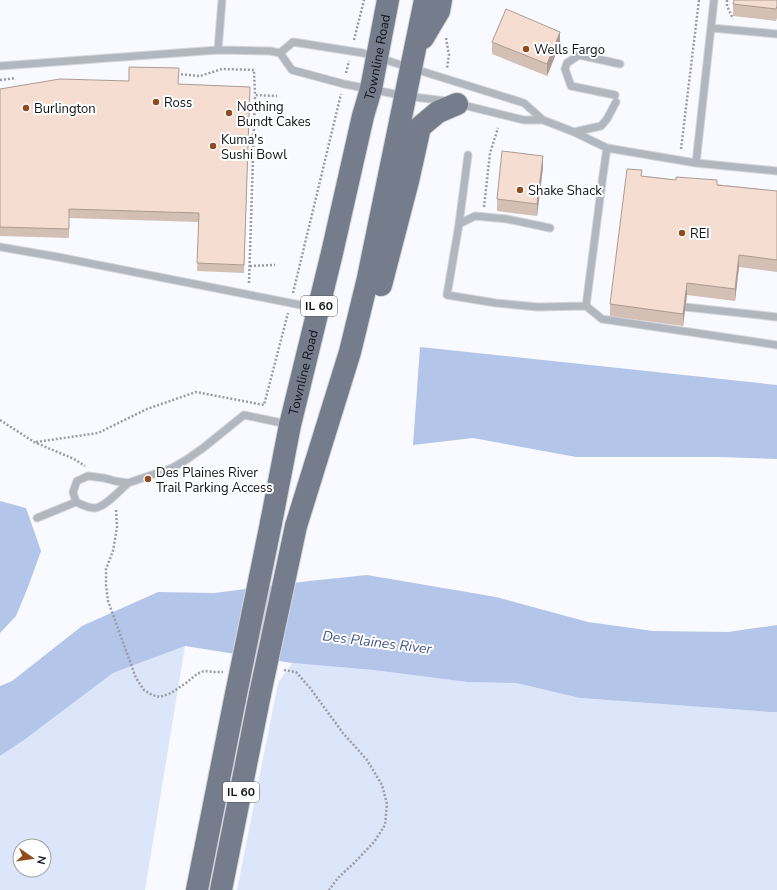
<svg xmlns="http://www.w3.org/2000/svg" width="777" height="890" font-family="'Nunito Sans',sans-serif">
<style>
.green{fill:#dce6fa;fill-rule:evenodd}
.water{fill:#b4c5ea}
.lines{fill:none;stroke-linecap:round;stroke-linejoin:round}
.lane-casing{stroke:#d3d5da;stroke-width:9}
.primary-casing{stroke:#d3d5da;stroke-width:24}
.path{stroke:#9b9da3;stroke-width:2.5;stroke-dasharray:2 2;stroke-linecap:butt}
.lane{stroke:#b1b6bf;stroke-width:7}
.primary{stroke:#757d8c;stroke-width:22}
.primary-bridge-casing{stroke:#d3d5da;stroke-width:24;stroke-linecap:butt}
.primary-bridge{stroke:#757d8c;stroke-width:22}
.wall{fill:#d3bfb4}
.shaded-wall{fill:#ac9b92}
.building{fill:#f5ded1;stroke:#ac9b92}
.poi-dot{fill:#904c1e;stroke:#fff;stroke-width:1.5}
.labels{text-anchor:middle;stroke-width:4;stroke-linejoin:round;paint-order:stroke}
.shield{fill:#fff;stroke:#57595e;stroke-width:1}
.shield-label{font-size:12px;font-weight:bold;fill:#0f1219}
.poi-label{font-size:13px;fill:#0f1219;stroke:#fff;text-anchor:start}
.street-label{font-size:13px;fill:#0f1219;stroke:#fff}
.water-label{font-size:14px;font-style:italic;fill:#3f5586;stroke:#fff}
</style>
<rect width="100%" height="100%" fill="#f8faff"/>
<path class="green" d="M185 646 145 890H0V756L24 740 113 673ZM20 846H44V870H20Z
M292 663 373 670 467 682 516 683 580 698 770 712H777V890H237L278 683Z"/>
<path class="water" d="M420 347 777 385V459L720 457H576L473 438 413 445Z
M0 501 26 508 41 551 28 587 16 616 0 633Z
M367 575 496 597 588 622 653 631 728 632 777 625V712H770L580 698 516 683 467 682 373 670 292 663 185 646 113 673 24 740 0 756V686L12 681 82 626 158 592 214 593 309 581Z"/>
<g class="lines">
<defs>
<path id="lane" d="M711 28 777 34
M218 50 222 0
M280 53 293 42 363 53 524 103 543 120 574 132 607 148 696 163 777 171
M0 66 218 50 270 51 280 53 292 70 344 84 405 96 447 101
M615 95 571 86 565 69 567 63 579 55 620 64
M459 104 524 120H543
M574 132 601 126 607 119 616 102
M607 148 603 175 586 306 602 319 777 345
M468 155 459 224 447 295 496 303 538 307 586 306
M696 163 714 0
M459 224 475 216 507 219 550 228
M0 247 58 257 316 308
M685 307 777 317
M128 483C120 490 105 507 95 508 88 508 82 505 76 502L73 492 77 481 88 476 104 478 115 481 128 483 172 468 186 460 203 448 244 415 287 424
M37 518 76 502"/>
<g id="primary">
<path d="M423 38 439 11 441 0"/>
<path d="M381 285 408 181 420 127 438 112 457 104"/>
<path id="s1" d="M271 523 290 425 332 253 363 116 371 89 388 0"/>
<path d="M296 526 350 352 368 278 425 0"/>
<path d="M197 890 235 699"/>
<path d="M221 890 260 694"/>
</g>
</defs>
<use href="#lane" class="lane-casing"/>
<use href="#primary" class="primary-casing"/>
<path class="path" d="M727 0V6L733 19
M446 38 449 55 447 68
M354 40 364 0
M346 73 349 61
M177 74 200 76 222 69 254 70 255 95 277 96
M0 80 15 78
M681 149 699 0
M484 207 490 153 498 128
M250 266 275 265
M249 283 255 95
M293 293 341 94
M0 420 34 442 74 459 85 466
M36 442 98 433 147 409 196 392 264 405 288 313
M116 510 117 527 113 551 106 569V585L108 601 136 678 144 690 152 695 160 697 171 693 186 683 197 674 204 671 214 672H223
M284 670 296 672 310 688 343 733 367 760 382 785 387 804 385 825 374 842 355 862 338 878 329 890"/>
<use href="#lane" class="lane"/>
<use href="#primary" class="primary"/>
<defs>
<path id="primary-bridge" d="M260 694 296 526
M235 699 271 523"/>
</defs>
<use href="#primary-bridge" class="primary-bridge-casing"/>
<use href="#primary-bridge" class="primary-bridge"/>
</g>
<path class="wall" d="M777 0V18L776 21 733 16V4Z
M492 42 560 44 547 76 492 54Z
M179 84 250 87 244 273 197 271 199 222 69 218V238L0 236V89Z
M543 168 537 216 497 211V199Z
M642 176 777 191V272L739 267 735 301 687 295 683 326 610 316V304Z"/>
<path class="shaded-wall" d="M560 32V44L547 76V64Z
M543 156V168L537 216V204Z
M739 255V267L735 301V289Z
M687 283V295L683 326V314Z"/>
<path class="building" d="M734 0H777V6L776 9 733 4Z
M506 9 560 32 547 64 492 42Z
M129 67 179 68 178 84 250 87 244 265 197 263 199 213 69 209V229L0 227V89L60 79 129 81Z
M502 151 543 156 537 204 497 199Z
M627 169 642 170 641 176 676 180V177L717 180V185L777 191V260L739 255 735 289 687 283 683 314 610 304Z"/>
<g class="poi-dot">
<circle cx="526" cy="49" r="4"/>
<circle cx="156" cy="102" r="4"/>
<circle cx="26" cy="108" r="4"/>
<circle cx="229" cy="113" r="4"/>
<circle cx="213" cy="146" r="4"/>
<circle cx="520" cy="190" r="4"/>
<circle cx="682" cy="233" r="4"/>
<circle cx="148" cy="479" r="4"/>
</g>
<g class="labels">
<g class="shield">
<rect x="301" y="296" width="36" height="20" rx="3"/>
<rect x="223" y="782" width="36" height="20" rx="3"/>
</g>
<g class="shield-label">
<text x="319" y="310">IL 60</text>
<text x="241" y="796">IL 60</text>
</g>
<g class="poi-label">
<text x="534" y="54">Wells Fargo</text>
<text x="164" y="107">Ross</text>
<text x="237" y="111">Nothing<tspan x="237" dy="15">Bundt Cakes</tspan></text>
<text x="34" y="113">Burlington</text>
<text x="221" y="144">Kuma's<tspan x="221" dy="15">Sushi Bowl</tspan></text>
<text x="528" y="195">Shake Shack</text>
<text x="690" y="238">REI</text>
<text x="156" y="477">Des Plaines River<tspan x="156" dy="15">Trail Parking Access</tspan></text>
</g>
<g class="street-label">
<text dy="5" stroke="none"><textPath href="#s1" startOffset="478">Townline Road</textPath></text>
<text dy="5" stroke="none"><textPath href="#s1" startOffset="154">Townline Road</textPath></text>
</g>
<g class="water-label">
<text transform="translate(377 642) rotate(7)" y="5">Des Plaines River</text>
</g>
</g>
<g transform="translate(32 858) rotate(103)"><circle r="19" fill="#ffffff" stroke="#9fa0a3"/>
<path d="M0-3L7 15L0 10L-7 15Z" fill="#904c1e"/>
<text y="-6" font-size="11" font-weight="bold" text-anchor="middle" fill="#0f1219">N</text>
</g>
</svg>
